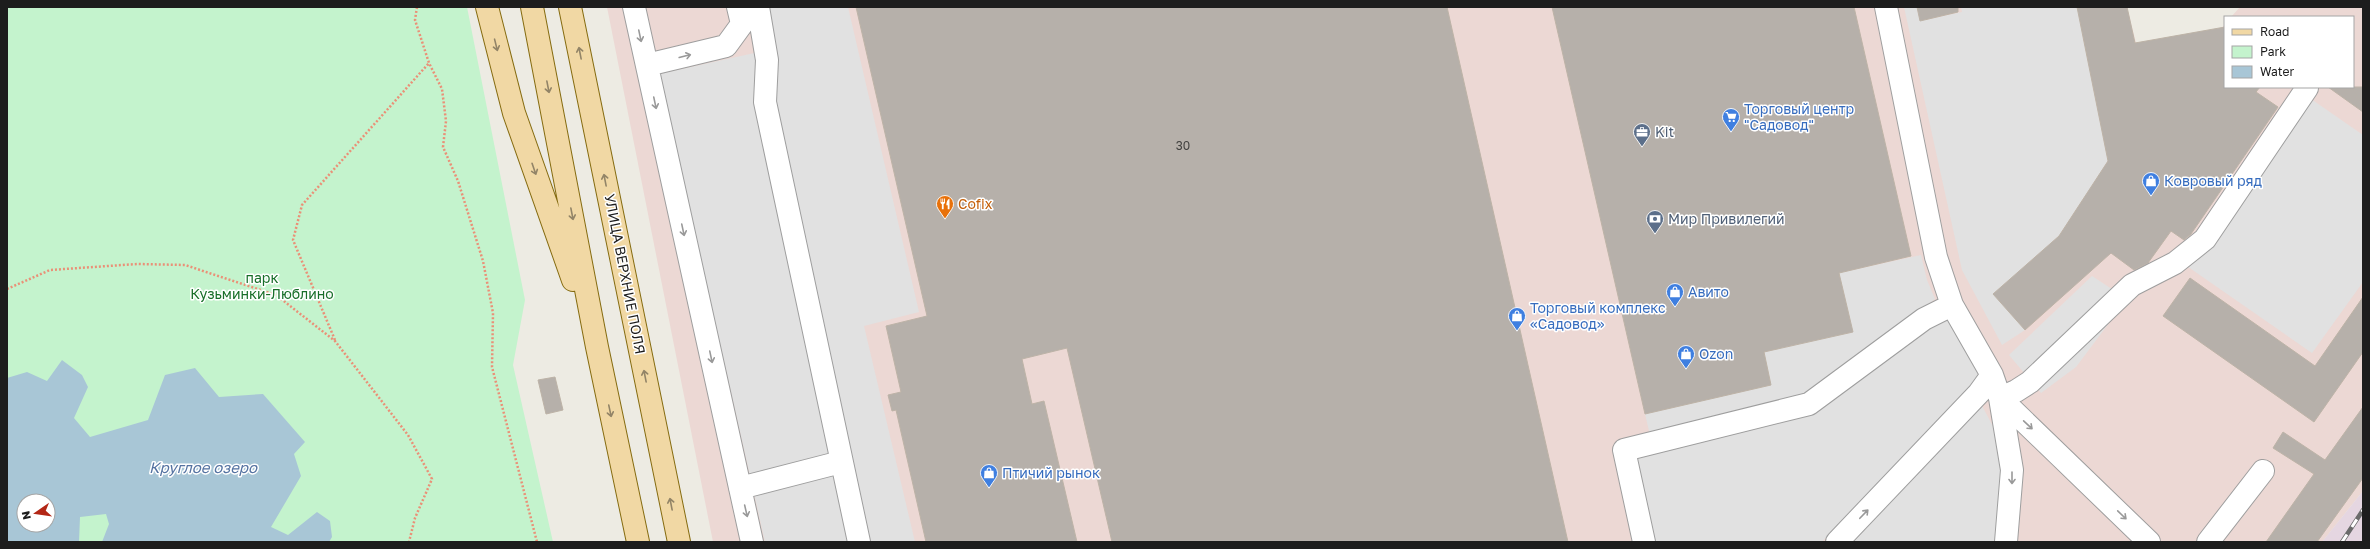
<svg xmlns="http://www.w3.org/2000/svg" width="2370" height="549" font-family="'Golos Text',sans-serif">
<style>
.commercial{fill:#ecd8d4}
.industrial{fill:#e5d6e1}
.park{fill:#c4f3cd;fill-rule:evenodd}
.parking{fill:#e1e1e1}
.water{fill:#a8c6d6;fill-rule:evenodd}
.building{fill:#b6b0aa;stroke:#bdb3a7}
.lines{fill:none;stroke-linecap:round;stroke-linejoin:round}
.minor-casing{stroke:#9e9e9e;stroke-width:24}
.major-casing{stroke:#856b10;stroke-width:24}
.path{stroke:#ea9077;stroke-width:2.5;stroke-dasharray:2 2;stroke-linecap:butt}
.minor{stroke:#fff;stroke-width:22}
.major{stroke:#f1d8a4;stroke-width:22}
.rail-casing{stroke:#6b6b6b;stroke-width:4.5}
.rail{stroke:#fff;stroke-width:3;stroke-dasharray:9;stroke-linecap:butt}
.oneway{stroke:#999}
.oneway2{stroke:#928467}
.labels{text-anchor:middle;stroke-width:3;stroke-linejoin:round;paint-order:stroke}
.number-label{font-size:12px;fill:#434240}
.shop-label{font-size:14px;fill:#366cbe;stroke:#fff;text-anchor:start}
.service-label{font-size:14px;fill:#4e5e75;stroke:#fff;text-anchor:start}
.food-label{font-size:14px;fill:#c56008;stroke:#fff;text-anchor:start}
.street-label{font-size:14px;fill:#1d1d1d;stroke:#fff}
.park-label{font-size:14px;fill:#176e28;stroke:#fff}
.water-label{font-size:15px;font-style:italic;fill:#5472a1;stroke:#fff}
</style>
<rect width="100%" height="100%" fill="#edebe3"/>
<path class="commercial" d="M607 7H2127L2136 43 2222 28 2225 24V87H2353V17H2231L2240 7H2363V491L2322 542H713Z"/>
<path class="industrial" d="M2363 491V542H2322Z"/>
<path class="park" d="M7 7H467L525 300 513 365 553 542H7ZM24 501H48V525H24Z"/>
<path class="parking" d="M749 7H848L919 312 864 326 915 542H765L659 74 759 52Z
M1904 7H1923L1917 9 1920 21 1962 12 1961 7H2077L2108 161 2059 236 1994 294 2025 330 2002 345 1962 270Z
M2301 92 2363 135V282L2312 353 2181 262Z
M1921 255 1927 280 1935 299 1819 388 1800 396 1650 435 1645 414 1771 385 1764 352 1853 332 1839 273Z
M2092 276 2127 299 2076 367 2041 393 2009 355Z
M1943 314 1952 322 1983 374 1822 542H1652L1633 457 1786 418Z
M1980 402 2004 447 1998 542H1844Z"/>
<path class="water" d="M62 360 82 375 88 387 74 418 90 437 148 420 165 375 195 368 219 397 263 394 305 442 294 454 301 476 271 527 288 535 317 512 330 521 332 537 329 542H102L109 524 106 514 80 517 79 542H7V378L27 372 47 381ZM24 501H48V525H24Z"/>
<path class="building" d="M856 7H1447L1568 542H1112L1067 348 1022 359 1032 404 1044 401 1077 542H926L896 410 892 411 888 395 901 392 886 326 927 316Z
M1552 7H1854L1911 256 1839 273 1853 332 1764 352 1771 385 1645 414Z
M1917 7H1958V12L1920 21Z
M2077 7H2127L2135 43 2225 27V87H2260L2256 92 2278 107 2191 234 2184 240 2171 231 2148 263 2134 270 2111 253 2025 330 1993 294 2059 236 2108 161Z
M2328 87H2363V112Z
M2190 278 2315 366 2363 297V352L2314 422 2163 316Z
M555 377 563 410 546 414 538 380Z
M2363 407V478L2317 542H2266L2314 474 2273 448 2283 432 2325 460Z"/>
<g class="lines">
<defs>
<path id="minor" d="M634 7 752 542
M758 7 767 60 765 102 859 542
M1886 7 1936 257 1952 305 1992 375 2000 398 2012 470 2006 542
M647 65 726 46 742 24 738 7
M2000 398 2016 391 2030 382 2132 285 2175 263 2205 239 2307 88
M2000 398 2149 542
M740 488 841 462
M1644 542 1624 450 1809 404 1924 319 1952 305
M1837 542 1979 393 1992 375
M2208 542 2263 471"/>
<path id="major" d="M487 7 514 113 573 280
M532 7 597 347 638 542
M570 7 679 542"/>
</defs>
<use href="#minor" class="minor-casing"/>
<use href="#major" class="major-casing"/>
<path class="path" d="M417 7 415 20 429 63 442 89 446 121 443 147 458 181 483 261 493 313 492 367 537 542
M7 289 50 270 137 264 185 265 276 295 335 341 408 435 432 479 415 518 409 542
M335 340 293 240 302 205 429 63"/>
<use href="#minor" class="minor"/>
<use href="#major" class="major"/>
<defs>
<path id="rail" d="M2342 542 2363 510"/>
</defs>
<use href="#rail" class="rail-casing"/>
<use href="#rail" class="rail"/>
</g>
<defs><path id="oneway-shaft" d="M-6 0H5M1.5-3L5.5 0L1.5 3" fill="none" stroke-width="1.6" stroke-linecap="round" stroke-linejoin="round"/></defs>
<g class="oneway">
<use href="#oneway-shaft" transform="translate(640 36) rotate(78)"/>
<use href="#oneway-shaft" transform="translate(685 56) rotate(-14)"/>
<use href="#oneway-shaft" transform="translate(655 103) rotate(78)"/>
<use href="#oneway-shaft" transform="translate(683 230) rotate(78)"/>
<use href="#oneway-shaft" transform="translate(711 357) rotate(78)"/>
<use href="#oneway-shaft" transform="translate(2028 425) rotate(43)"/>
<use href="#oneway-shaft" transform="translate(2012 478) rotate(90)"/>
<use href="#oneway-shaft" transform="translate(746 511) rotate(77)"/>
<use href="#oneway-shaft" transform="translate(1864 514) rotate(-46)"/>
<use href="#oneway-shaft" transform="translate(2122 515) rotate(44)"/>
</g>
<g class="oneway2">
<use href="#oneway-shaft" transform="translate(496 45) rotate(76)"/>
<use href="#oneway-shaft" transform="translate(580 53) rotate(-101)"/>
<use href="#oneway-shaft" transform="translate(548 87) rotate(79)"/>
<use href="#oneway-shaft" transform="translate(534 169) rotate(71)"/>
<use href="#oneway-shaft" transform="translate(605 180) rotate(-101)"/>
<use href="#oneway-shaft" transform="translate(572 214) rotate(79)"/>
<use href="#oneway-shaft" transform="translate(645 376) rotate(-101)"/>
<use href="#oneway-shaft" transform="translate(610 411) rotate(78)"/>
<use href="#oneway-shaft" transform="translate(671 504) rotate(-101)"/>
</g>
<defs>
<symbol id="supermarket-pin" viewBox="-11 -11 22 30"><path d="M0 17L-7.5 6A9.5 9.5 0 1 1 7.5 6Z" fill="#3f7fe0" stroke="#fff"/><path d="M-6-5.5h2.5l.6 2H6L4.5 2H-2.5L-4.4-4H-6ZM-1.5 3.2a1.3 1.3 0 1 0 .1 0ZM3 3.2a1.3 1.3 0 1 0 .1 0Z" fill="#fff"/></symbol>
<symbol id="office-pin" viewBox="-11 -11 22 30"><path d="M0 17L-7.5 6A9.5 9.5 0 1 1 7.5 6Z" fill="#5c6f8a" stroke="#fff"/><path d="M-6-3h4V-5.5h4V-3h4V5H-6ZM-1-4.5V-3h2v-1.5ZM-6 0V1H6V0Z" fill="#fff"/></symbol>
<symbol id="shop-pin" viewBox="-11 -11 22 30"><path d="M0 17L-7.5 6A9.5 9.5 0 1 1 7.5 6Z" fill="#3f7fe0" stroke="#fff"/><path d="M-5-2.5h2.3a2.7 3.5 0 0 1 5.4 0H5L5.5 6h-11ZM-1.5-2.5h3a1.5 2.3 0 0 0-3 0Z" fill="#fff"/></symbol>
<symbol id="restaurant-pin" viewBox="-11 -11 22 30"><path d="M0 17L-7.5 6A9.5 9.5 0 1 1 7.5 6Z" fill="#e8710a" stroke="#fff"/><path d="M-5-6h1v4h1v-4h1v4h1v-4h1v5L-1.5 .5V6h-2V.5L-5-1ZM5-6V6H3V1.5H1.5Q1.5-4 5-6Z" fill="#fff"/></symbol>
<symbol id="bank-pin" viewBox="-11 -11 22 30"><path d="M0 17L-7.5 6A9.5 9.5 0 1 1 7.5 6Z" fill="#5c6f8a" stroke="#fff"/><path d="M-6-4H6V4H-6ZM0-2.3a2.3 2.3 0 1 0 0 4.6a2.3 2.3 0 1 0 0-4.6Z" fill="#fff"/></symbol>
</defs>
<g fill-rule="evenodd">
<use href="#supermarket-pin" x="1721" y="107" width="20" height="27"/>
<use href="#office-pin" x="1632" y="122" width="20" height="27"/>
<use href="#shop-pin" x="2141" y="171" width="20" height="27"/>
<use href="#restaurant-pin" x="935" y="194" width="20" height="27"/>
<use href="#bank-pin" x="1645" y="209" width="20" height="27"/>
<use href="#shop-pin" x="1665" y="282" width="20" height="27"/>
<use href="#shop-pin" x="1507" y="306" width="20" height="27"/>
<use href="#shop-pin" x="1676" y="344" width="20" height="27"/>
<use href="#shop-pin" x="979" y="463" width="20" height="27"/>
</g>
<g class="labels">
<g class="number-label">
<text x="1183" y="150">30</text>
</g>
<g class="shop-label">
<text x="1744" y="114">Торговый центр<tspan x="1744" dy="16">"Садовод"</tspan></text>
<text x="2164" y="186">Ковровый ряд</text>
<text x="1688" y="297">Авито</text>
<text x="1530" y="313">Торговый комплекс<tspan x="1530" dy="16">«Садовод»</tspan></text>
<text x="1699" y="359">Ozon</text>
<text x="1002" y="478">Птичий рынок</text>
</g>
<g class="service-label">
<text x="1655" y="137">Kit</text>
<text x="1668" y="224">Мир Привилегий</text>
</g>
<g class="food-label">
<text x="958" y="209">Cofix</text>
</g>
<g class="street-label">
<text transform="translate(625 274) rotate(79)" y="5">УЛИЦА ВЕРХНИЕ ПОЛЯ</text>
</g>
<g class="park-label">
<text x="262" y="283">парк<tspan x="262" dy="16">Кузьминки-Люблино</tspan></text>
</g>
<g class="water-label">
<text x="203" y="473">Круглое озеро</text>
</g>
</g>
<rect width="2370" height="549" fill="none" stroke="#1d1d1d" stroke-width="16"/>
<rect x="2224" y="16" width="130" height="72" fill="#ffffff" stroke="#a5a5a5"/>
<rect x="2232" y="29" width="20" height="6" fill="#f1d8a4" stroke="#a5a5a5"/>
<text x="2260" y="36" font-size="12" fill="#1d1d1d">Road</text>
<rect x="2232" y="46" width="20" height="12" fill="#c4f3cd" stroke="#a5a5a5"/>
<text x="2260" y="56" font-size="12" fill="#1d1d1d">Park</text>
<rect x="2232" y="66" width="20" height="12" fill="#a8c6d6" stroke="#a5a5a5"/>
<text x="2260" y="76" font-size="12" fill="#1d1d1d">Water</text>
<g transform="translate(36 513) rotate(257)"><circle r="19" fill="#ffffff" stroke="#a5a5a5"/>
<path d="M0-3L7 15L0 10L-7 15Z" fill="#b32716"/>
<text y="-6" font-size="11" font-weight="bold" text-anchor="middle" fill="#1d1d1d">N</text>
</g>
</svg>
